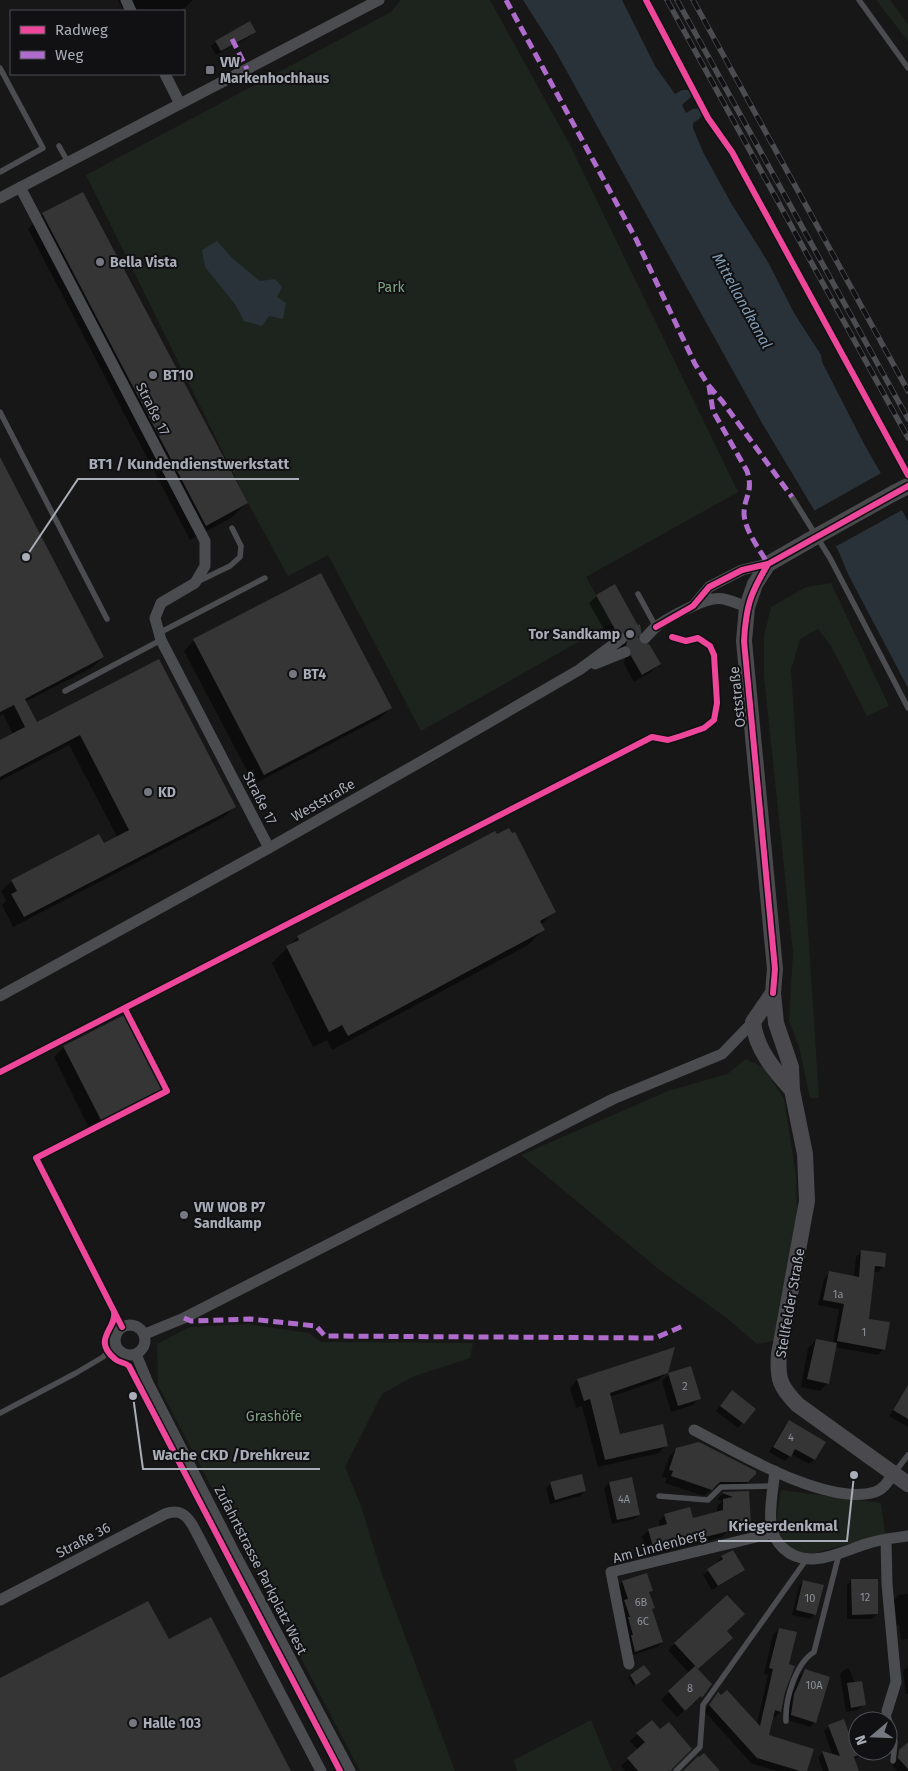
<svg xmlns="http://www.w3.org/2000/svg" width="908" height="1771" font-family="'Fira Sans',sans-serif">
<style>
.green{fill:#1d241e}
.water{fill:#2a3239}
.pier{fill:#171717}
.shadow{fill:#0007}
.building{fill:#353536}
.lines{fill:none;stroke-linecap:round;stroke-linejoin:round}
.street-tunnel{stroke:#343537;stroke-width:11;stroke-dasharray:11 5.5;stroke-linecap:butt}
.lane{stroke:#4b4c50;stroke-width:5.5}
.street{stroke:#4b4c50;stroke-width:11}
.secondary{stroke:#4a4a4e;stroke-width:16}
.rail-casing{stroke:#4b4c4f;stroke-width:5.5}
.rail{stroke:#111113;stroke-width:4;stroke-dasharray:11;stroke-linecap:butt}
.secondary-bridge{stroke:#4a4a4e;stroke-width:16}
.quiet{stroke:#b06ccc;stroke-width:5;stroke-dasharray:10 5;stroke-linecap:butt}
.cycleway-casing{stroke:#111113;stroke-width:9}
.cycleway{stroke:#ed469a;stroke-width:6}
.poi-dot{fill:#757880;stroke:#111113;stroke-width:2}
.labels{text-anchor:middle;stroke-width:4;stroke-linejoin:round;paint-order:stroke}
.number-label{font-size:11px;fill:#8b8f98}
.poi-label{font-size:14px;font-weight:bold;fill:#a8adb8;stroke:#111113;text-anchor:start}
.park-label{font-size:14px;fill:#7fa381;stroke:#111113}
.street-label{font-size:14px;fill:#a8adb8;stroke:#111113}
.water-label{font-size:15px;font-style:italic;fill:#7f9bb3;stroke:#111113}
.leader{fill:none;stroke:#a8adb8;stroke-width:2}
.callout-dot{fill:#a8adb8;stroke:#111113;stroke-width:2}
.callout-label{font-size:15px;text-anchor:middle;font-weight:bold;fill:#a8adb8;stroke:#111113;stroke-width:4;stroke-linejoin:round;paint-order:stroke}
</style>
<rect width="100%" height="100%" fill="#171717"/>
<path class="green" d="M401 0H490L570 145 738 492 586 577 612 623 421 731 328 555 288 576 248 503 86 175 391 12Z
M876 0H890L908 24V41Z
M831 583 889 706 867 716 831 646 818 629 800 639 791 670 819 1098H810L799 1047 789 1021 793 953 764 676V637L771 607 806 587Z
M746 1059 764 1068 784 1099 796 1175 797 1211 781 1324 773 1341 757 1344 724 1316 661 1271 521 1155 668 1091 727 1074Z
M248 1324 309 1333 321 1342 473 1343 470 1358 412 1377 382 1394 345 1467 361 1506 382 1574 455 1771H360L158 1385 157 1344 190 1327Z
M781 1490 881 1503 885 1534 812 1554C790 1553 787 1545 775 1528Z
M591 1720 612 1771H517L514 1760Z"/>
<path class="water" d="M523 0H622L655 66 675 94 682 90H689L693 95 682 105 686 113 693 109 700 108 703 114 699 119 693 123V128L703 152 731 203 768 262 794 313 821 355 822 362 863 442 908 521V688L848 574 838 550 762 423 556 52Z
M217 241 232 258 260 281 275 279 282 287 277 297 286 303 283 319 269 316 262 326 244 321 235 304 205 267 202 250Z"/>
<path class="pier" d="M883 472 904 509 833 548 812 512Z"/>
<path class="shadow" d="M118 0H193L186 7 178 11H132L129 5 122 8Z
M254 32 249 37 216 55 211 46 216 42Z
M43 214 247 503 231 518 190 540 28 229Z
M0 460 103 657 93 667 25 702 37 724 158 661 234 807 224 817 13 927 2 905 6 901 1 891 12 881 103 845 118 838 69 745 0 781V741L13 734 3 714 0 716Z
M597 596 659 664 651 672 634 682 624 664 625 657 619 653 621 647 620 643 616 639 610 640 589 603Z
M194 640 390 708 380 718 254 784 184 651Z
M554 911 541 925 543 930 528 945 332 1050 327 1040 313 1047 272 963 298 937Z
M64 1047 160 1089 150 1099 90 1130 54 1057Z
M862 1252 883 1267 878 1272H873L868 1320 884 1349 878 1355 835 1347 828 1383 820 1391 801 1387 808 1348 816 1340 833 1343 839 1309 818 1305 824 1279 829 1273 854 1278 856 1257Z
M673 1349 667 1372 659 1380 610 1397 620 1435 666 1445 659 1453 598 1467 582 1406 576 1408 570 1388 577 1380Z
M669 1374 700 1398 693 1405 671 1412 662 1381Z
M904 1394 908 1396V1427L889 1416 899 1399Z
M727 1397 754 1409 738 1428 716 1411Z
M789 1422 824 1442 814 1460 809 1464 791 1454 785 1461 769 1452 784 1427Z
M676 1449 755 1474 745 1486 740 1488 712 1489 704 1496 665 1483 667 1478 662 1477 669 1457Z
M551 1483 585 1491 580 1496 550 1504 546 1488Z
M609 1483 639 1515 634 1519 612 1524 604 1488Z
M748 1492 750 1524 744 1530 728 1531 722 1537 648 1556 642 1536 649 1530 660 1527 659 1521 665 1515 692 1519 717 1513V1507L722 1501 717 1499 724 1493Z
M733 1552 744 1570 739 1574 712 1590 703 1575 718 1564 717 1562 722 1557Z
M646 1574 652 1590 649 1593 653 1608 651 1610 662 1642 657 1647 630 1656 617 1587 622 1582Z
M852 1580 877 1614 872 1619H847V1585Z
M804 1581 815 1614 810 1619 792 1615 799 1586Z
M908 1594V1639L901 1640 899 1625H897L894 1600 899 1595Z
M779 1629 788 1665 780 1712 775 1717H772L767 1736 806 1771H776L751 1763 704 1711 718 1693 757 1724 768 1675 764 1674 773 1635Z
M675 1643 725 1644 697 1670 710 1685 694 1704 693 1703 677 1717 661 1700 689 1673 668 1650Z
M644 1666 647 1676 634 1686 628 1678Z
M908 1667V1694H906L903 1671Z
M849 1668 863 1705 858 1710 846 1712 840 1674 845 1669Z
M805 1670 815 1722 810 1727 787 1720 790 1700 800 1675Z
M652 1721 670 1771H625L621 1766 638 1750 630 1741Z
M829 1726 850 1740 858 1737V1751H874L853 1759 858 1771H823L818 1757 823 1753 833 1756 824 1731Z
M908 1744V1771H897L892 1765 901 1757 898 1753Z"/>
<path class="building" d="M250 21 256 32 221 51 215 41Z
M83 192 248 503 206 526 42 213Z
M0 457 104 657 25 699 37 722 159 659 236 807 24 917 11 894 17 891 11 880 99 834 104 843 129 830 80 735 0 777V740L25 727 14 705 0 712Z
M321 573 392 708 264 775 193 639Z
M615 584 641 631 638 636V640L643 645 649 644 661 664 642 675 631 656 632 649 626 645 628 639 627 635 624 632 617 633 596 595Z
M509 828 512 833 515 832 556 912 540 921 545 930 348 1036 342 1025 329 1032 286 946 299 940 297 936 495 831 497 834Z
M124 1015 162 1089 101 1120 63 1046Z
M861 1250 886 1253 885 1267 875 1266 869 1319 890 1322 885 1350 837 1341 844 1304 823 1300 829 1271 859 1277Z
M816 1339 837 1343 829 1384 807 1379Z
M675 1347 668 1373 610 1393 620 1434 663 1424 668 1446 605 1460 590 1399 584 1401 577 1379Z
M691 1366 701 1399 678 1406 668 1373Z
M908 1385V1419L893 1410Z
M732 1390 756 1409 744 1424 720 1406Z
M789 1420 826 1442 815 1460 795 1449 791 1457 773 1447Z
M699 1442 756 1471V1474L748 1482H720L712 1490 671 1476 673 1471 669 1470 676 1448Z
M582 1474 586 1491 555 1500 550 1482Z
M632 1477 640 1515 617 1520 609 1482Z
M749 1491 751 1524 728 1526 729 1531 654 1550 648 1529 667 1524 664 1514 690 1507 693 1518 723 1510V1499L733 1497 722 1493 723 1492Z
M733 1550 745 1570 718 1586 707 1569 723 1559 721 1556Z
M647 1573 653 1591 649 1592 655 1608 652 1609 663 1642 635 1652 631 1635H633L628 1617H630L624 1600 628 1599 622 1581Z
M851 1579H878V1614L852 1615Z
M803 1580 824 1585 816 1615 796 1610Z
M727 1595 745 1614 727 1631 733 1638 698 1669 674 1643Z
M148 1601 169 1639 211 1617 291 1771H0V1678Z
M779 1628 797 1632 789 1664 795 1666 785 1692 781 1712 775 1710 769 1735 814 1749 807 1771H800L757 1758 709 1705 718 1692 721 1695 727 1690 760 1726 773 1669 769 1668Z
M644 1665 651 1674 636 1685 630 1675Z
M695 1666 712 1684 702 1698 701 1696 685 1711 668 1691Z
M805 1669 830 1677 816 1723 791 1715 794 1694Z
M862 1681 866 1705 851 1708 847 1683Z
M844 1719 851 1739 858 1736V1755L854 1757 859 1771H829L822 1751 840 1756 828 1725Z
M652 1720 660 1729 669 1722 692 1749 673 1768 671 1771H638L627 1758 645 1742 636 1733Z
M908 1742V1769L898 1758 899 1750Z
M704 1753 720 1771H683L698 1756 699 1757Z"/>
<g class="lines">
<path class="street-tunnel" d="M621 639 631 632 641 630
M625 652 639 646 645 638"/>
<path class="lane" d="M646 0 708 118 732 152 908 475
M859 0 908 68
M0 68 43 148 0 172
M59 146 68 162
M0 412 107 619
M792 497 830 558 908 708
M197 582 230 566 240 557 241 546 232 528
M638 594 656 627
M159 633 265 578
M65 691 161 640
M36 1158 122 1327
M0 1413 76 1373 103 1357 108 1352 116 1347
M895 1472 908 1455
M659 1496 708 1500 721 1487 773 1486
M887 1711 895 1742 893 1761
M786 1721C785 1700 795 1664 814 1652L839 1554
M676 1771 700 1747 703 1705 806 1560"/>
<path class="street" d="M126 0 131 11
M165 74 180 104
M20 187 205 541V566L195 583 161 603 155 618 161 640 269 848
M0 198 379 0
M694 605 709 587 742 570 768 564
M645 638C649 634 652 630 656 627 667 618 700 601 713 599 725 597 736 603 747 607
M595 664 625 652
M0 996 269 848 429 757 579 670 621 639
M115 1340a15 15 0 1 1 30 0a15 15 0 1 1-30 0Z
M145 1334 184 1318 613 1099 722 1054 753 1022
M136 1354 148 1383 234 1552 350 1771
M694 1430C737 1452 827 1507 875 1492 884 1489 888 1481 893 1474
M775 1471C773 1489 769 1507 771 1525 772 1534 777 1542 783 1548 807 1571 840 1552 866 1544 880 1539 894 1538 908 1536
M886 1539 887 1584 896 1682 887 1711
M0 1600 165 1514C179 1509 186 1514 193 1526L321 1771
M629 1664 611 1572 773 1533"/>
<path class="secondary" d="M894 493 908 486
M808 541 768 564 755 584 747 607 744 641 775 969 773 993 776 1023 791 1067 792 1090 805 1154 807 1201 779 1354C777 1379 780 1387 798 1405L908 1484
M773 993 753 1022C756 1049 774 1070 792 1090"/>
<defs>
<path id="rail" d="M667 0 908 438
M677 0 908 419
M693 0 908 391"/>
</defs>
<use href="#rail" class="rail-casing"/>
<use href="#rail" class="rail"/>
<path class="secondary-bridge" d="M808 541 894 493"/>
<path class="quiet" d="M506 0 636 239 695 364 709 386 713 411 747 471C754 492 744 496 744 514 745 531 760 550 768 564
M232 39 247 69
M709 386 722 401 792 497
M184 1318 191 1321 250 1319 316 1326 325 1336 655 1338 683 1326"/>
<defs>
<path id="cycleway" d="M646 0 708 118 732 152 908 475
M656 627 693 606 709 587 742 570 768 564
M773 993 775 969 744 641C746 606 750 594 768 564L908 486
M0 1072 652 737 668 740 681 736 704 728 714 720 717 703 714 655 710 646 698 638 686 641 672 637
M114 1312C117 1329 91 1339 115 1359 119 1363 125 1362 129 1366L340 1771
M122 1327 36 1158 167 1091 125 1009"/>
</defs>
<use href="#cycleway" class="cycleway-casing"/>
<use href="#cycleway" class="cycleway"/>
</g>
<g class="poi-dot">
<rect x="205" y="65" width="10" height="10" rx="2.5"/>
<circle cx="100" cy="262" r="5"/>
<circle cx="153" cy="375" r="5"/>
<circle cx="630" cy="634" r="5"/>
<circle cx="293" cy="674" r="5"/>
<circle cx="148" cy="792" r="5"/>
<circle cx="184" cy="1215" r="5"/>
<circle cx="133" cy="1723" r="5"/>
</g>
<g class="labels">
<g class="number-label">
<text x="838" y="1298">1a</text>
<text x="864" y="1336">1</text>
<text x="685" y="1390">2</text>
<text x="791" y="1441">4</text>
<text x="624" y="1503">4A</text>
<text x="865" y="1601">12</text>
<text x="810" y="1602">10</text>
<text x="641" y="1606">6B</text>
<text x="643" y="1625">6C</text>
<text x="814" y="1689">10A</text>
<text x="690" y="1692">8</text>
</g>
<g class="poi-label">
<text x="220" y="67">VW<tspan x="220" dy="16">Markenhochhaus</tspan></text>
<text x="110" y="267">Bella Vista</text>
<text x="163" y="380">BT10</text>
<text x="620" y="639" text-anchor="end">Tor Sandkamp</text>
<text x="303" y="679">BT4</text>
<text x="158" y="797">KD</text>
<text x="194" y="1212">VW WOB P7<tspan x="194" dy="16">Sandkamp</tspan></text>
<text x="143" y="1728">Halle 103</text>
</g>
<g class="park-label">
<text x="391" y="292">Park</text>
<text x="274" y="1421">Grashöfe</text>
</g>
<g class="street-label">
<text transform="translate(153 409) rotate(63)" y="5">Straße 17</text>
<text transform="translate(737 697) rotate(-96)" y="5">Oststraße</text>
<text transform="translate(260 798) rotate(63)" y="5">Straße 17</text>
<text transform="translate(323 800) rotate(-30)" y="5">Weststraße</text>
<text transform="translate(790 1303) rotate(-80)" y="5">Stellfelder Straße</text>
<text transform="translate(83 1540) rotate(-28)" y="5">Straße 36</text>
<text transform="translate(659 1546) rotate(-15)" y="5">Am Lindenberg</text>
<text transform="translate(261 1570) rotate(63)" y="5">Zufahrtstrasse Parkplatz West</text>
</g>
<g class="water-label">
<text transform="translate(742 301) rotate(61)" y="5">Mittellandkanal</text>
</g>
</g>
<path class="leader" d="M26 557L78 479H299M133 1396L143 1469H320M854 1475L847 1541H718"/>
<g class="callout-dot">
<circle cx="26" cy="557" r="5"/>
<circle cx="133" cy="1396" r="5"/>
<circle cx="854" cy="1475" r="5"/>
</g>
<g class="callout-label">
<text x="189" y="469">BT1 / Kundendienstwerkstatt</text>
<text x="231" y="1460">Wache CKD /Drehkreuz</text>
<text x="783" y="1531">Kriegerdenkmal</text>
</g>
<rect x="10" y="10" width="175" height="65" fill="#111113" stroke="#4d4f55"/>
<rect x="20" y="26" width="25" height="8" fill="#ed469a" stroke="#4d4f55"/>
<text x="55" y="35" font-size="15" fill="#a8adb8">Radweg</text>
<rect x="20" y="51" width="25" height="8" fill="#b06ccc" stroke="#4d4f55"/>
<text x="55" y="60" font-size="15" fill="#a8adb8">Weg</text>
<g transform="translate(873 1736) rotate(251)"><circle r="24" fill="#111113" stroke="#4d4f55"/>
<path d="M0-4L9 19L0 12L-9 19Z" fill="#757880"/>
<text y="-8" font-size="14" font-weight="bold" text-anchor="middle" fill="#a8adb8">N</text>
</g>
</svg>
